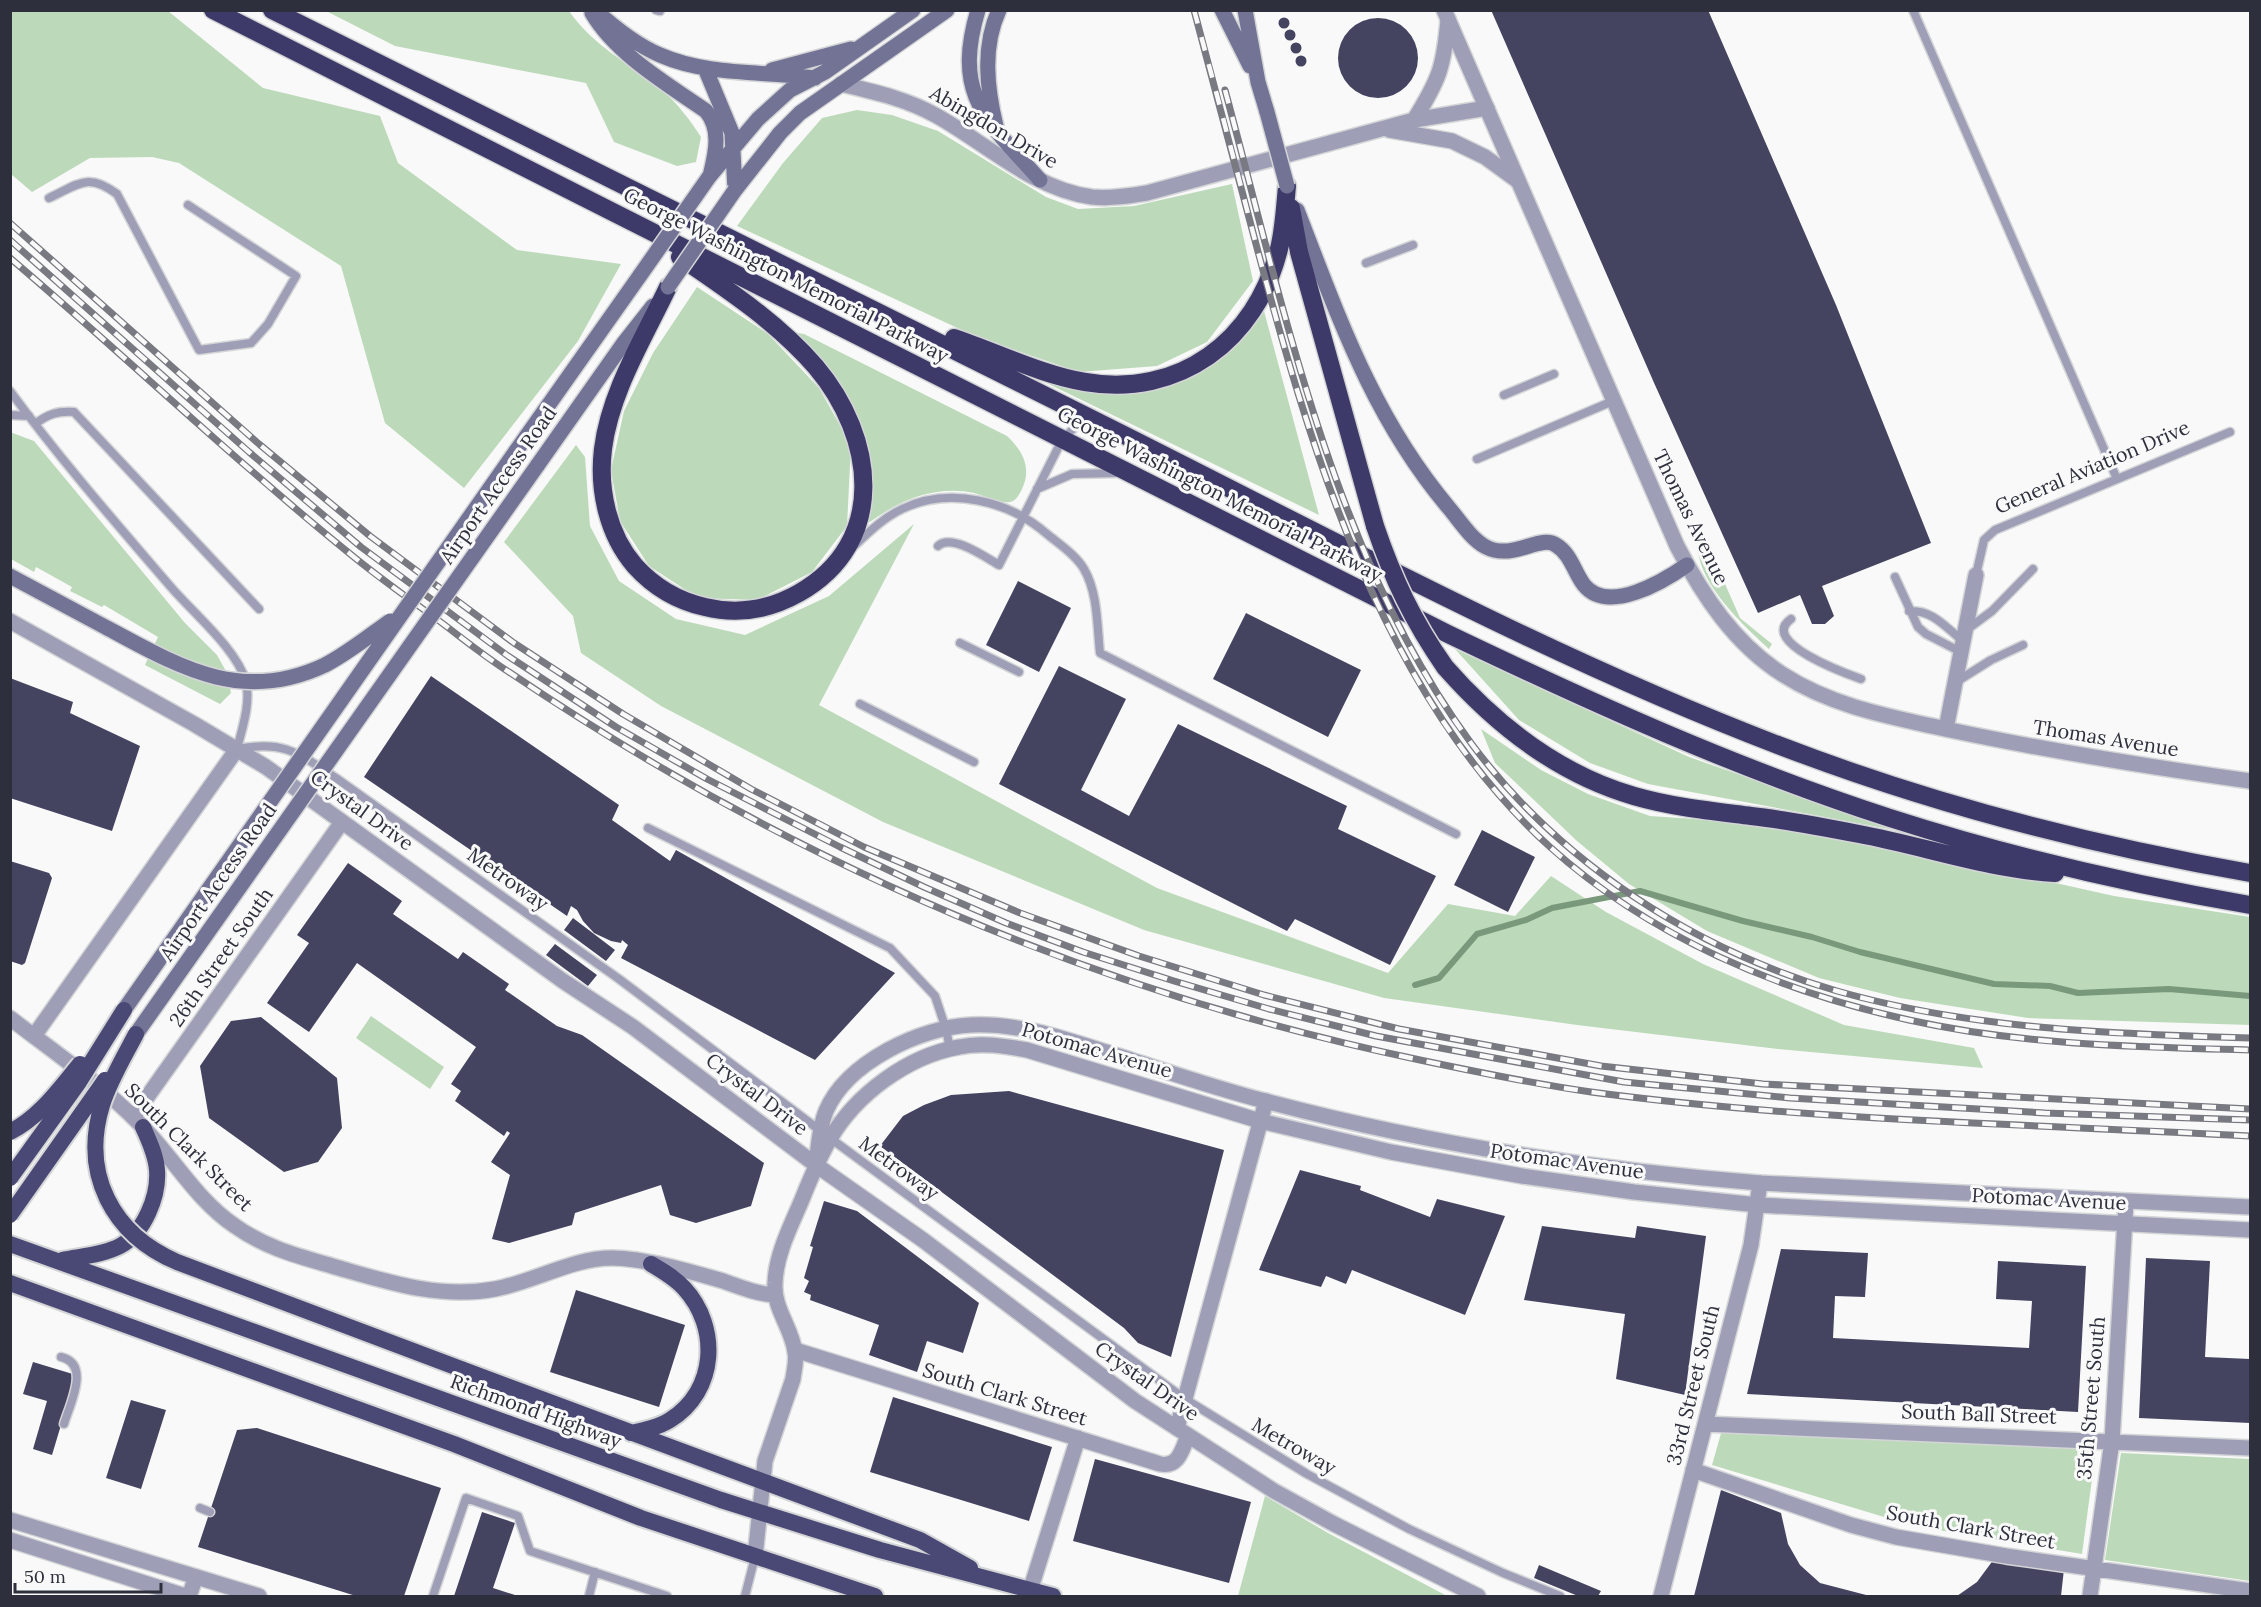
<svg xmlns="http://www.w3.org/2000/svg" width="2261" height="1607" font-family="Lora,serif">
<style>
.green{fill:#bcdab9}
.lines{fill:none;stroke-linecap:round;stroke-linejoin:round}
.stream{stroke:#7a987b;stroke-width:6}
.building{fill:#444461}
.service-casing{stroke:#d4d5d7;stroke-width:11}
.minor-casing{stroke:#d4d5d7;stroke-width:18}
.tertiary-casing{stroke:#d4d5d7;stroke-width:18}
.secondary-casing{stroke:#d4d5d7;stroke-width:18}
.trunk-casing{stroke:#d4d5d7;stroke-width:20}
.motorway-casing{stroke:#d4d5d7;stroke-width:21}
.service{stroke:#9e9fb7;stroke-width:8}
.minor{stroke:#9e9fb7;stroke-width:15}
.tertiary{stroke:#9e9fb7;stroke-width:15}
.secondary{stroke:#737396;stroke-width:15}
.trunk{stroke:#4a4874;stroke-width:16}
.motorway{stroke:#3d3a69;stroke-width:18}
.rail-casing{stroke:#787981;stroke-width:7}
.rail{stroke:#f9f9f9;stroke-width:4.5;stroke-dasharray:14;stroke-linecap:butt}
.secondary-bridge-casing{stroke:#d4d5d7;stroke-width:18;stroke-linecap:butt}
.trunk-bridge-casing{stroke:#d4d5d7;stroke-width:20;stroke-linecap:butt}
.motorway-bridge-casing{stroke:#d4d5d7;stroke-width:21;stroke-linecap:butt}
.secondary-bridge{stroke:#737396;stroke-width:15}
.trunk-bridge{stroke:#4a4874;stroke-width:16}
.motorway-bridge{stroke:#3d3a69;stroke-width:18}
.labels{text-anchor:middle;stroke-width:6;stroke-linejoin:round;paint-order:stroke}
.street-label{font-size:20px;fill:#2e2f3c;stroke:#f9f9f9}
</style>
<rect width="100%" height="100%" fill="#f9f9f9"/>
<path class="green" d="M11 10 168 11 263 88 380 116 398 163 517 250 621 264 578 341 464 488 385 423 341 266 179 163 152 157 90 158 32 192 11 174Z
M326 11H569C594 47 629 63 662 90 677 103 691 121 701 137L696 162 677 166 614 142 586 83 395 46Z
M857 110 892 115 938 131 1046 197 1078 209 1134 206 1232 184 1253 281 1207 342 1157 366 1079 372 977 337 737 226 783 163 822 118Z
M697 287 768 334 819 388 851 445 847 526 812 572 757 600 698 598 649 566 620 521 611 470 624 411 653 353Z
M1264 311 1319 515 1030 375C1055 382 1080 390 1106 393 1156 397 1207 377 1242 340 1250 331 1257 321 1264 311Z
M798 333 804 334 1007 436C1023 451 1032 468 1022 489 1019 495 1016 501 1010 502 999 504 984 495 974 493 935 485 900 500 870 522H867C869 510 872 497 872 485 873 427 839 376 799 337Z
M10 432 34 441 185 623 217 655 227 673 231 693 220 704 145 665 158 637 104 605 102 607 70 591 72 587 36 567 34 572 11 559Z
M576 445 585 457 590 526 619 581 676 619 745 635 829 596 914 524 819 705 1157 888 1388 973 1448 904 1515 916 1551 876 1606 912 1703 964 1844 1025 1974 1048 1983 1068 1778 1049 1577 1025 1384 998 1144 930 883 822 661 706 581 653 573 616 504 542Z
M1703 534 1740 618 1772 644 1769 649C1743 625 1690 577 1699 537Z
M1455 649 1689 757 1900 831 1648 784 1590 763 1519 720Z
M1481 729 1541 770 1588 794 1650 816 1725 821 1880 844 2114 896 2250 917V1025L2028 1018 1900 998 1819 978 1707 931 1629 884 1577 841 1495 763Z
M371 1016 444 1067 430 1089 356 1038Z
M1722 1430 2096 1449 2082 1554 1914 1526 1712 1465Z
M2121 1453 2250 1459V1581L2105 1560Z
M1265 1496 1328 1533 1447 1596H1238Z"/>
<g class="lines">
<path class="stream" d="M1415 985 1439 978 1477 934 1526 920 1552 908 1640 891 1743 921 1812 937 1860 952 1994 984 2050 986 2078 993 2169 989 2250 996"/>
</g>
<path class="building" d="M1491 10H1708L1836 305 1931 543 1822 586 1834 616 1825 624H1812L1800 595 1758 613 1655 385Z
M1278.5 23a5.5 5.5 0 1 1 11 0a5.5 5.5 0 1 1-11 0Z
M1338 58a40 40 0 1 1 80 0a40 40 0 1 1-80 0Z
M1284.5 35a5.5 5.5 0 1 1 11 0a5.5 5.5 0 1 1-11 0Z
M1290.5 48a5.5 5.5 0 1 1 11 0a5.5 5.5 0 1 1-11 0Z
M1295.5 61a5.5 5.5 0 1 1 11 0a5.5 5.5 0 1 1-11 0Z
M1018 581 1071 608 1039 672 986 645Z
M1246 613 1361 670 1328 737 1213 679Z
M1059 666 1126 699 1081 790 1129 816 1178 724 1347 806 1338 829 1436 876 1390 965 1295 919 1287 931 999 784Z
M431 676 619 805 612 820 670 861 676 850 895 973 815 1060 621 958 628 945 622 940 621 943 611 941 594 933 583 921 577 910 571 906 567 916 364 777Z
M10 678 73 702 70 713 140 746 112 831 10 798Z
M1482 830 1535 857 1508 912 1454 885Z
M10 861 49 873 52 878 25 963 22 965 10 961Z
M348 863 402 901 393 914 458 959 463 952 509 984 505 990 557 1026 582 1035 764 1163 751 1206 696 1223 670 1215 661 1185 575 1213 572 1225 509 1243 492 1239 510 1175 491 1162 510 1133 507 1131 504 1136 455 1101 461 1091 451 1084 476 1047 357 963 309 1032 267 1003 309 943 297 935Z
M573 918 615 950 606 961 564 930Z
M555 944 597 975 588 986 546 955Z
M261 1017 337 1078 342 1128 318 1162 284 1172 209 1118 200 1066 231 1021Z
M1009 1091 1224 1150 1171 1357 1138 1343 1124 1328 880 1146 903 1116 924 1105 951 1095Z
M1300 1170 1361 1186 1360 1190 1430 1217 1437 1199 1505 1216 1465 1315 1352 1270 1346 1284 1326 1276 1321 1287 1259 1270Z
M824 1201 857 1211 979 1303 963 1353 927 1341 917 1372 869 1355 879 1325 810 1300 811 1295 804 1292 809 1281 804 1278 813 1247 810 1246Z
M1542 1226 1635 1238 1637 1226 1706 1236 1685 1395 1616 1379 1625 1314 1524 1300Z
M1781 1249 1868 1253 1865 1297 1835 1296 1833 1338 1928 1343 2029 1348 2032 1301 1996 1299 1998 1261 2086 1266 2078 1412 1747 1394Z
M2146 1258 2210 1261 2205 1357 2250 1359V1423L2139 1418Z
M576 1290 685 1325 659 1407 550 1372Z
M33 1362 76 1375 52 1455 33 1449 47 1401 23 1394Z
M893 1397 1052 1447 1029 1521 870 1472Z
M131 1400 166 1410 141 1489 106 1478Z
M257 1428 441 1488 404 1596H356L198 1547 237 1430Z
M1095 1459 1251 1502 1229 1583 1073 1541Z
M1721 1490 1781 1513 1788 1544 1800 1565 1820 1583 1870 1596H1694Z
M482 1512 515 1523 493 1588 518 1596H454Z
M1994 1559 2064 1569 2061 1596H1957L1977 1582Z
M1539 1565 1601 1591 1598 1596H1578L1534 1578Z"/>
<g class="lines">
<defs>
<path id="service" d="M656 10 660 11
M1913 10 2117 479
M49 198C79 184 88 172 117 194L199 350 251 343 268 324 296 276 188 205
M1366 263 1413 245
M10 391C60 459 115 522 170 586 192 612 237 649 246 682 251 703 242 729 237 749 284 740 298 753 336 778L619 979 830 1138 1185 1399 1307 1474 1409 1529 1503 1573 1560 1596
M1504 395 1554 374
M10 415 29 416
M35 424C48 414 57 411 74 412L259 609
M1477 459 1613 401
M1037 489 1072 474 1117 473
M938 546C951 533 985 557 999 565L1062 440 1086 416
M852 548C868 533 883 518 902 509 950 486 1009 501 1047 534 1059 544 1076 555 1084 569 1098 593 1097 626 1100 653L1456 834
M1976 575 1984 540 1995 530 2230 432
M1895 577 1918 627 1926 634 1961 652
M1909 611C1933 610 1945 627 1963 641
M1791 619C1758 642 1847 674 1861 679
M1965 631 1992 611 2033 569
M960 643 1019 672
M1956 682 1991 660 2023 645
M860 704 974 762
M648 828 890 948 935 996 946 1029 950 1049
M61 1357C91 1364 70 1404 64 1424
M200 1508 210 1512
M433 1596 466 1498 518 1516 530 1551 667 1596
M589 1596 595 1572
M745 1596 755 1557"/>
<path id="minor" d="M1444 10 1677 546C1703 596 1734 643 1782 674 1833 707 1892 717 1950 730 2049 751 2150 767 2250 781
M1946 729 1976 575
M34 1036 237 749
M133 1117 342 822
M795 1350 1160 1464C1179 1468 1182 1449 1188 1436
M1705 1424 2250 1448
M1177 1428 1266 1101
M1693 1470 1851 1525 1896 1537 2006 1556 2250 1591
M1030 1591 1078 1438
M189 1596 196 1577
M1661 1596 1751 1245 1760 1183
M2090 1596 2112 1441 2126 1202"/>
<path id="tertiary" d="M841 84C875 92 907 99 937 116 987 144 1033 189 1092 197 1110 199 1129 196 1147 193L1414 120 1487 108
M1414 120C1439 80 1444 67 1448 19
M1389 130 1452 141 1485 157 1518 181
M10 621 194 724 266 767 563 981 633 1027 816 1165 923 1240 1135 1401 1274 1491 1334 1524 1478 1596
M10 1018C54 1052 101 1084 140 1124 173 1157 196 1200 235 1226 267 1249 302 1257 339 1268 391 1283 440 1299 495 1289 534 1282 572 1258 612 1258 644 1258 692 1272 723 1281 740 1287 757 1294 775 1295
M817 1156C819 1141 820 1125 826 1111 847 1062 921 1027 971 1025 1021 1023 1065 1039 1112 1054 1163 1070 1214 1088 1265 1101 1427 1144 1594 1170 1760 1183L2250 1207
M10 1520 259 1596
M10 1540 185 1596
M755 1557 765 1461 793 1379C794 1370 797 1361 795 1352 792 1328 773 1308 775 1283 776 1253 792 1224 803 1197 811 1177 819 1158 830 1139 856 1094 908 1056 959 1047 981 1042 1005 1046 1027 1050L1260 1121 1391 1152 1522 1176 1634 1192 1758 1205 2250 1230"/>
<path id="secondary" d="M595 10C615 28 636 45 660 55 708 76 764 71 815 78
M978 10C952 97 988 121 1040 180
M1222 10 1250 66
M1245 10 1258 82 1267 112
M592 13C616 54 667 84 706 111 721 129 716 151 711 172
M705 68 732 133 735 190
M772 70 851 49
M996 126C987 89 982 47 999 10
M709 177 758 119 790 90 825 72 913 10
M735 190 780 133 800 113 947 10
M1297 210C1339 318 1373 418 1449 508 1460 521 1471 539 1486 547 1513 561 1540 534 1556 545 1571 554 1574 572 1584 585 1608 615 1664 581 1687 565
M516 451 641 274
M537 466 623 344 653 306
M10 576 109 629"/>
<path id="trunk" d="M10 1244 721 1500 880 1550 1053 1596
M62 1260C81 1256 103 1255 120 1246 144 1233 159 1196 157 1170 156 1155 149 1141 143 1127
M10 1283 454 1444 641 1518 875 1596
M461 1369 920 1540 970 1568
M631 1433C645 1430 659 1427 670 1420 717 1391 720 1327 684 1288 675 1278 663 1271 651 1264"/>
<path id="motorway" d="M213 10 1448 634C1592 703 1738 769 1890 818 2008 856 2129 884 2250 905
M272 10C552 149 832 287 1110 428 1330 538 1548 657 1778 745 1931 804 2090 845 2250 873
M1291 208 1299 252 1375 526
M668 287C644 338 610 392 603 449 598 490 608 535 635 566 654 587 678 601 705 607 738 615 769 610 799 593 889 542 875 437 816 367 778 323 727 289 680 257
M954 338C996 352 1042 375 1085 382 1179 398 1256 341 1279 249 1284 229 1285 207 1287 186
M1445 667C1496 725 1558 774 1634 796 1672 807 1712 811 1751 816 1787 820 1823 827 1859 834 1924 846 1988 869 2055 873"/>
</defs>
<use href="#service" class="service-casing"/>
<use href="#minor" class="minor-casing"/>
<use href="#tertiary" class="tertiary-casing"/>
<use href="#secondary" class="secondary-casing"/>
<use href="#trunk" class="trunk-casing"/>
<use href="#motorway" class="motorway-casing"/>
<use href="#service" class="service"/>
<use href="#minor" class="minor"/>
<use href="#tertiary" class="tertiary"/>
<use href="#secondary" class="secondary"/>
<use href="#trunk" class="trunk"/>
<use href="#motorway" class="motorway"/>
<defs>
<path id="rail" d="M1194 10C1214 83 1233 156 1252 229 1309 445 1379 692 1550 847 1650 937 1779 991 1909 1020 2021 1045 2136 1047 2250 1050
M1225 90C1284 308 1334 558 1471 743 1560 863 1693 949 1837 991 1971 1029 2111 1034 2250 1038
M10 223 259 444 370 536 514 643 623 714 751 789 864 847 1020 913 1139 956 1264 995 1399 1029 1601 1066 1763 1084 2250 1109
M10 240 249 452 361 547 508 656 616 727 707 779 840 847 924 887 1006 923 1083 952 1174 981 1269 1009 1376 1036 1624 1082 1790 1098 2045 1113 2250 1120
M10 258C124 355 233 459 349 553 378 577 408 598 438 620 462 638 484 656 509 672 789 861 1089 991 1420 1060 1477 1072 1534 1084 1591 1092 1809 1121 2031 1124 2250 1136"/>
</defs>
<use href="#rail" class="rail-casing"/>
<use href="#rail" class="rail"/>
<defs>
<path id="secondary-bridge" d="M1267 112 1287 186
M641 274 709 177
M668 287 735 190
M109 629C181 668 243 704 325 665 348 653 369 636 390 621
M124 1010 516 451
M136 1034 537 466"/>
<path id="trunk-bridge" d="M136 1034C124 1057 110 1080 102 1105 81 1174 112 1234 177 1262L461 1369
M10 1132C40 1117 59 1089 80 1064
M10 1178 79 1082 124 1010
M10 1215 105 1080"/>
<path id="motorway-bridge" d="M1375 526C1393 579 1413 621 1445 667"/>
</defs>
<use href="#secondary-bridge" class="secondary-bridge-casing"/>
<use href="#trunk-bridge" class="trunk-bridge-casing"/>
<use href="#motorway-bridge" class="motorway-bridge-casing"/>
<use href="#secondary-bridge" class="secondary-bridge"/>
<use href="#trunk-bridge" class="trunk-bridge"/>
<use href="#motorway-bridge" class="motorway-bridge"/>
</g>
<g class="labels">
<g class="street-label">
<text transform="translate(994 127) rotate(30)" y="7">Abingdon Drive</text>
<text transform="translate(786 275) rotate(27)" y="7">George Washington Memorial Parkway</text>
<text transform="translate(2092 467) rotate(-23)" y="7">General Aviation Drive</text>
<text transform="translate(498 485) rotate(-55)" y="7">Airport Access Road</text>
<text transform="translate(1220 494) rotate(27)" y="7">George Washington Memorial Parkway</text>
<text transform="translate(1691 517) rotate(64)" y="7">Thomas Avenue</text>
<text transform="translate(2106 738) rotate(9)" y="7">Thomas Avenue</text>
<text transform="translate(362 810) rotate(36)" y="7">Crystal Drive</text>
<text transform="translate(508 879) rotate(35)" y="7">Metroway</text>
<text transform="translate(218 882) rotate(-55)" y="7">Airport Access Road</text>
<text transform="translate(221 957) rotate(-55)" y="7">26th Street South</text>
<text transform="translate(1097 1050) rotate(16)" y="7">Potomac Avenue</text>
<text transform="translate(757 1094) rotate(37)" y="7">Crystal Drive</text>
<text transform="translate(189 1147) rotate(45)" y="7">South Clark Street</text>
<text transform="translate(1567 1161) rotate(8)" y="7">Potomac Avenue</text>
<text transform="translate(899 1168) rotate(36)" y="7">Metroway</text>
<text transform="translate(2049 1199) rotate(3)" y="7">Potomac Avenue</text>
<text transform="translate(1147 1381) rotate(35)" y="7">Crystal Drive</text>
<text transform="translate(1693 1385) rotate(-76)" y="7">33rd Street South</text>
<text transform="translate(1005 1394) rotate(17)" y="7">South Clark Street</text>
<text transform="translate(2091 1398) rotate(-85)" y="7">35th Street South</text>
<text transform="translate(536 1411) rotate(20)" y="7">Richmond Highway</text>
<text transform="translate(1979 1414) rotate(2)" y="7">South Ball Street</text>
<text transform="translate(1294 1446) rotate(30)" y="7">Metroway</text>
<text transform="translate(1971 1527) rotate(10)" y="7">South Clark Street</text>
</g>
</g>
<rect width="2261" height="1607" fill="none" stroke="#2e2f3c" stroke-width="24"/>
<path d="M15 1583v9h146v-9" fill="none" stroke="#2e2f3c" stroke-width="3"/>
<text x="24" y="1583" font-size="18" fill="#2e2f3c" stroke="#f9f9f9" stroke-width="4.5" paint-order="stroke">50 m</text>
</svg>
